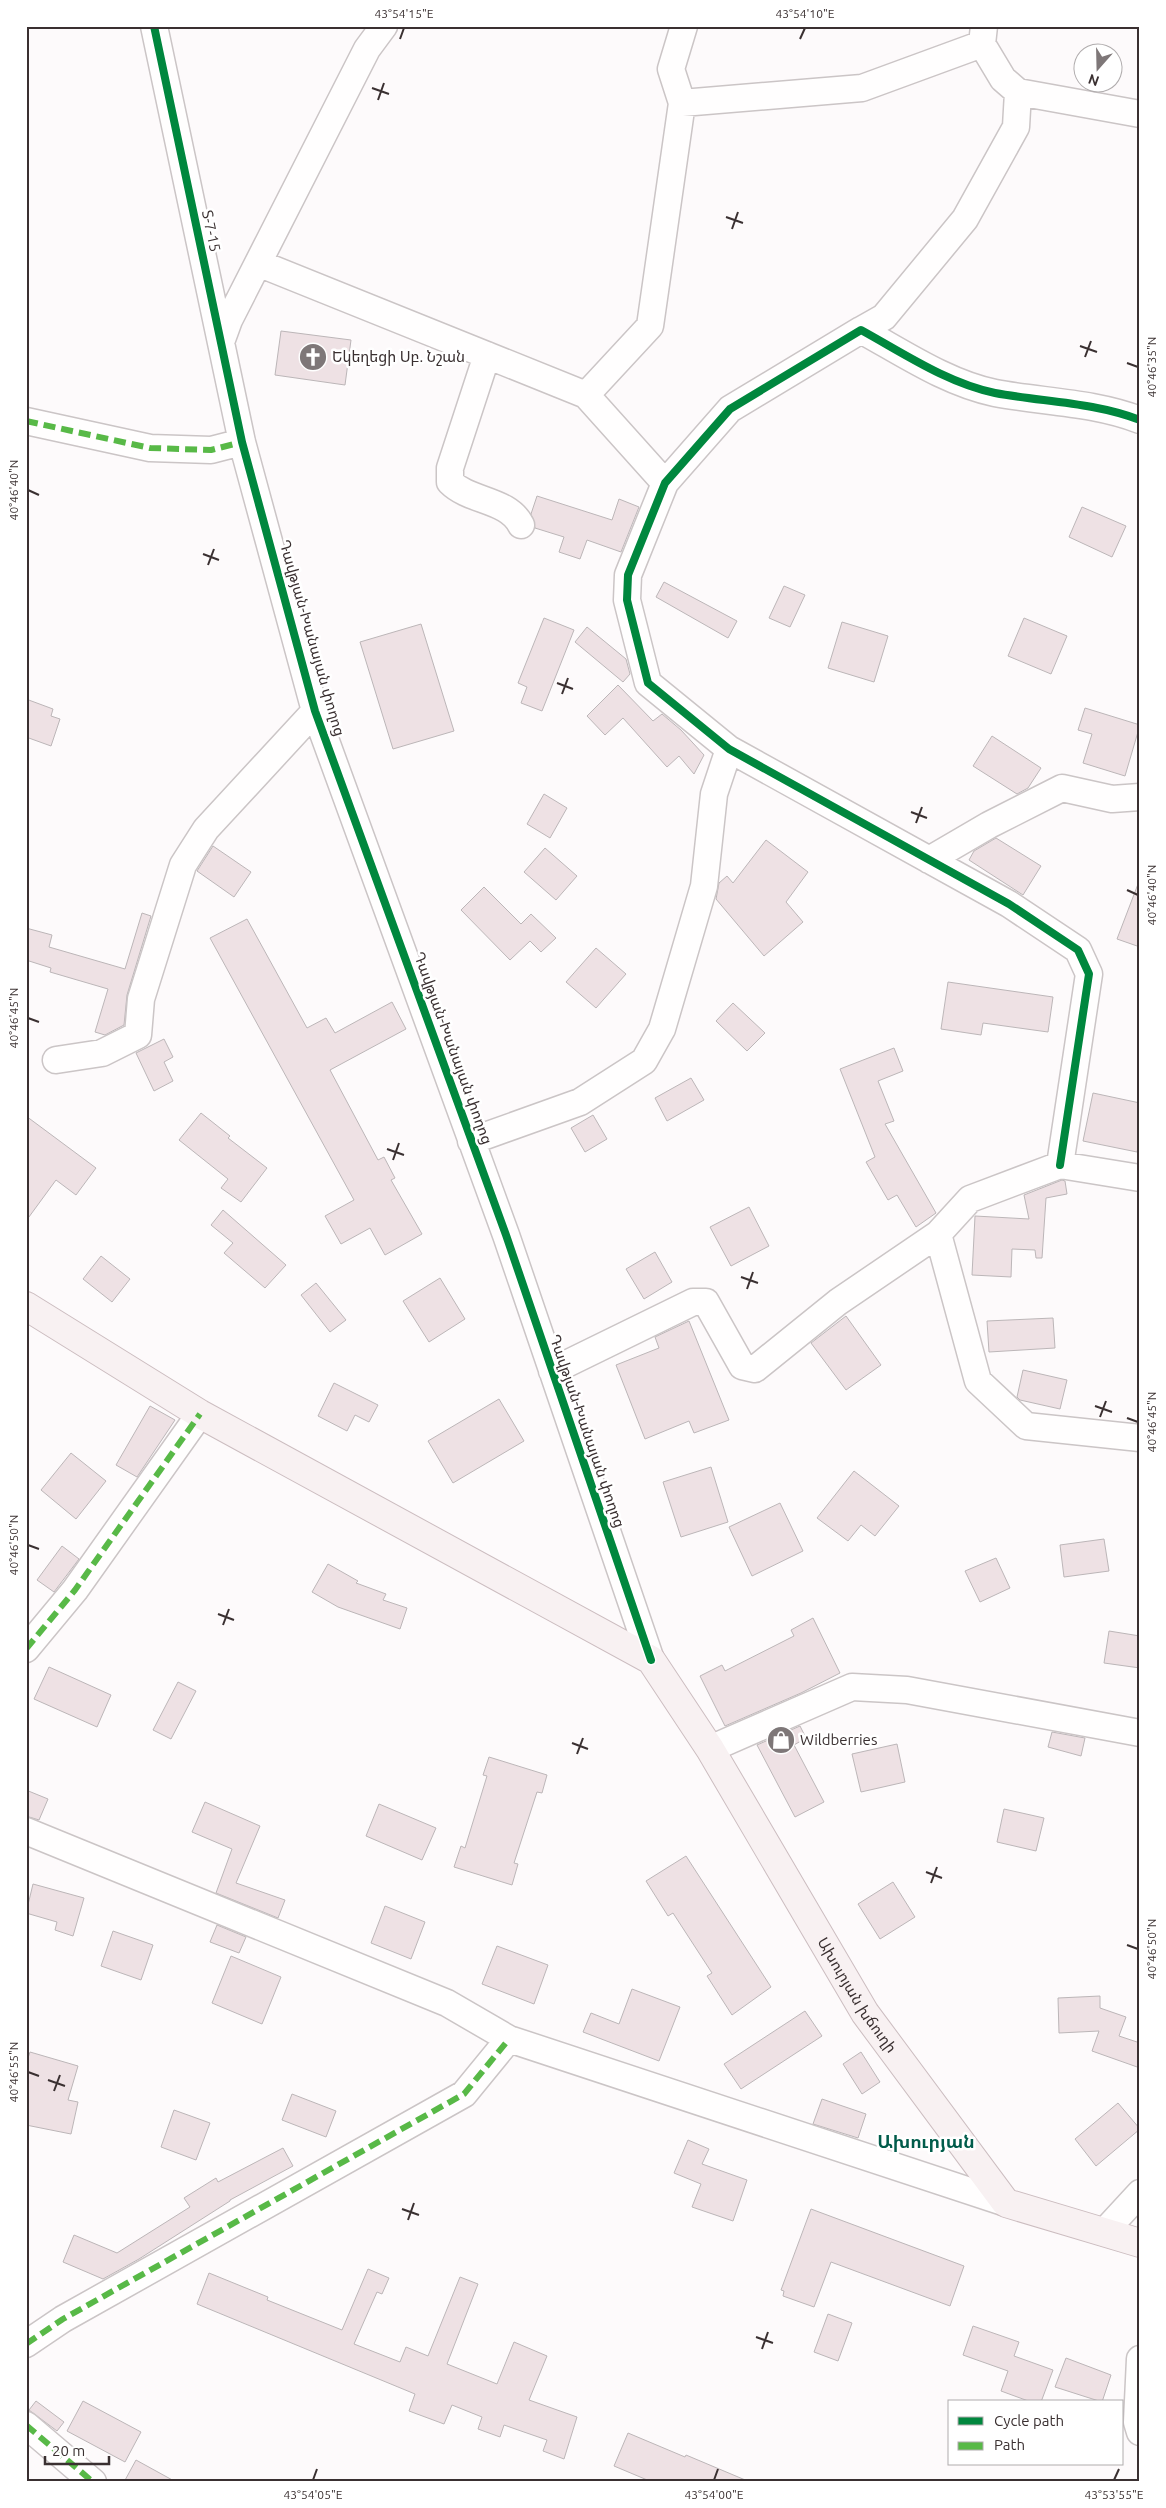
<svg xmlns="http://www.w3.org/2000/svg" width="1166" height="2508" font-family="Ubuntu,'Noto Sans Armenian',sans-serif">
<style>
.building{fill:#eee1e4;stroke:#bcb6b8}
.lines{fill:none;stroke-linecap:round;stroke-linejoin:round}
.minor-casing{stroke:#cbc5c6;stroke-width:29}
.major-casing{stroke:#ccbdc0;stroke-width:30}
.minor{stroke:#fffefe;stroke-width:26}
.major{stroke:#f8f1f2;stroke-width:28}
.quiet{stroke:#58b947;stroke-width:6;stroke-dasharray:12 6;stroke-linecap:butt}
.cycleway-casing{stroke:#fff;stroke-width:11}
.cycleway{stroke:#00873e;stroke-width:8}
.ticks{fill:none;stroke:#3a3031;stroke-width:2}
.labels{text-anchor:middle;stroke-width:5;stroke-linejoin:round;paint-order:stroke}
.street-label{font-size:15px;fill:#3a3031;stroke:#fff}
.poi-label{font-size:15px;fill:#3a3031;stroke:#fff;text-anchor:start}
.quarter-label{font-size:18px;font-weight:bold;fill:#015c4b;stroke:#fff}
.neatline{fill:none;stroke:#3a3031;stroke-width:2}
.ticks-label{font-size:12px;text-anchor:middle;fill:#3a3031}
</style>
<rect width="100%" height="100%" fill="#fdfafb"/>
<path class="building" d="M281 331 351 340 345 385 275 375Z
M537 496 612 520 619 499 639 507 621 552 587 540 580 559 559 552 564 537 535 528 531 514Z
M1082 507 1126 526 1112 557 1069 537Z
M664 582 737 621 728 638 656 597Z
M784 586 805 595 790 627 769 618Z
M544 618 574 630 542 711 521 703 527 687 518 683Z
M1024 618 1067 636 1051 674 1008 656Z
M842 622 888 636 874 682 828 668Z
M421 624 454 731 393 749 360 642Z
M587 627 626 659 630 674 623 682 575 642Z
M618 685 653 721 662 714 681 730 704 755 694 774 679 756 667 767 623 718 605 735 587 716Z
M26 699 53 709 51 716 60 719 51 746 26 737Z
M1085 708 1140 725 1125 776 1083 763 1092 734 1078 730Z
M992 736 1041 768 1028 788 1017 794 973 766Z
M544 794 567 808 550 838 527 824Z
M996 838 1041 866 1023 895 969 860 974 851Z
M766 840 808 872 786 902 803 922 764 956 716 899 719 883 727 876 733 883Z
M213 846 251 872 234 897 197 871Z
M545 848 577 876 556 900 524 872Z
M1138 884H1140V947L1117 939Z
M484 887 521 924 531 914 556 938 541 952 530 941 510 960 461 910Z
M142 913 151 916 127 995 124 1025 105 1035 95 1032 108 989 50 972 51 968 26 960V928L52 935 49 947 125 969Z
M247 919 307 1028 326 1018 335 1033 392 1002 406 1029 330 1070 378 1160 384 1157 395 1178 391 1180 422 1234 385 1255 370 1228 341 1244 325 1216 354 1200 210 938Z
M596 948 626 974 596 1008 566 982Z
M948 982 1053 997 1048 1032 983 1023 981 1035 941 1029Z
M733 1003 765 1033 747 1051 716 1021Z
M164 1039 173 1057 164 1062 173 1081 154 1091 136 1053Z
M894 1048 903 1071 878 1081 894 1121 885 1124 936 1213 916 1227 897 1195 888 1200 866 1162 875 1157 840 1069Z
M691 1078 704 1100 667 1121 655 1098Z
M1093 1093 1140 1103V1138L1137 1152 1083 1141Z
M201 1113 230 1136 228 1138 267 1168 241 1202 221 1188 228 1179 179 1140Z
M593 1115 607 1139 585 1152 571 1128Z
M26 1116 96 1168 76 1195 56 1180 26 1221Z
M1062 1180 1065 1181 1067 1194 1046 1198 1042 1258H1036L1035 1250 1012 1249 1011 1277 972 1275 975 1216 1029 1219 1024 1195Z
M749 1207 769 1246 731 1266 710 1227Z
M223 1210 286 1265 265 1288 224 1253 233 1243 211 1225Z
M655 1252 672 1282 644 1299 626 1269Z
M101 1256 130 1279 112 1302 83 1279Z
M440 1278 465 1319 429 1342 403 1301Z
M316 1283 346 1320 330 1332 301 1295Z
M846 1316 881 1365 846 1390 811 1343Z
M1053 1318 1055 1348 989 1352 987 1321Z
M689 1321 729 1420 694 1433 689 1421 645 1439 616 1365 659 1348 655 1337Z
M1023 1370 1067 1380 1060 1409 1020 1400 1017 1397Z
M334 1383 378 1405 369 1422 355 1415 347 1431 318 1416Z
M499 1399 524 1441 453 1483 428 1441Z
M150 1406 175 1420 137 1477 116 1465Z
M71 1453 106 1481 76 1519 41 1490Z
M711 1467 728 1522 681 1537 663 1482Z
M854 1471 899 1506 875 1536 861 1525 848 1541 817 1518Z
M780 1503 803 1551 752 1576 729 1527Z
M1104 1539 1109 1571 1064 1577 1060 1545Z
M62 1546 79 1559 54 1592 37 1580Z
M996 1558 1010 1588 980 1602 965 1571Z
M328 1564 358 1581 356 1583 386 1594 383 1600 407 1608 400 1629 338 1607 312 1592Z
M813 1618 840 1673 801 1693 725 1726 700 1676 722 1665 725 1671 794 1636 791 1630Z
M1109 1631 1140 1636V1668L1104 1663Z
M49 1667 111 1695 97 1727 34 1699Z
M178 1682 196 1691 171 1739 153 1730Z
M800 1726 806 1738 794 1745 824 1802 795 1817 757 1745Z
M1052 1732 1085 1738 1081 1756 1048 1747Z
M897 1744 905 1782 861 1792 852 1754Z
M489 1757 547 1775 542 1793 537 1792 514 1863 518 1864 512 1885 454 1867 461 1846 465 1848 487 1776 483 1775Z
M26 1790 48 1799 39 1820 26 1816Z
M205 1802 260 1826 236 1883 285 1900 278 1918 216 1893 232 1849 192 1832Z
M379 1804 436 1828 422 1860 366 1836Z
M1004 1809 1044 1818 1036 1851 997 1842Z
M686 1856 771 1987 732 2015 707 1976 712 1973 673 1913 668 1916 646 1881Z
M893 1882 915 1917 880 1939 858 1904Z
M33 1884 84 1898 73 1936 55 1930 57 1922 26 1913Z
M385 1906 425 1922 411 1959 371 1943Z
M217 1925 246 1937 239 1953 210 1942Z
M113 1931 153 1945 141 1980 101 1966Z
M497 1946 548 1965 534 2004 482 1984Z
M231 1956 281 1977 262 2024 212 2003Z
M632 1989 680 2007 659 2061 583 2032 591 2013 619 2024Z
M1100 1996V2008L1126 2017 1119 2036 1140 2043V2068L1092 2051 1099 2031 1059 2033 1058 1998Z
M805 2011 822 2036 741 2089 724 2064Z
M30 2052 78 2066 68 2100 78 2102 71 2134 26 2125V2064Z
M861 2052 880 2082 862 2094 843 2064Z
M292 2094 336 2111 326 2137 282 2120Z
M822 2099 866 2114 858 2138 813 2124Z
M1118 2103 1140 2129 1096 2166 1075 2139Z
M174 2110 210 2123 196 2160 161 2147Z
M688 2140 709 2149 702 2164 747 2180 733 2221 692 2207 701 2184 674 2173Z
M283 2148 293 2166 230 2200V2201L139 2259 103 2279 63 2262 74 2235 117 2253 190 2207 184 2198 216 2178 218 2182Z
M811 2209 964 2266 950 2306 831 2262 814 2307 783 2296 784 2291 781 2290Z
M368 2269 389 2278 382 2294 377 2292 354 2344 400 2362 406 2347 428 2356 460 2277 478 2284 447 2364 497 2384 514 2342 547 2356 529 2400 577 2417 564 2459 543 2451 547 2440 521 2431 504 2425 500 2437 478 2429 482 2417 452 2405 444 2424 409 2411 415 2394 197 2304 209 2273 268 2297 267 2300 342 2330Z
M828 2314 852 2323 838 2361 814 2352Z
M973 2326 1019 2342 1014 2356 1053 2370 1041 2402H1031L1001 2391 1008 2371 963 2355Z
M1066 2358 1111 2375 1102 2402 1055 2387Z
M36 2401 64 2422 57 2431 29 2410Z
M83 2401 141 2432 125 2462 67 2431Z
M628 2433 685 2457 686 2455 750 2482H652L614 2466Z
M136 2460 176 2482H124Z"/>
<g class="lines">
<defs>
<path id="minor" d="M154 26 242 442 315 711 506 1235 651 1660
M1018 92 1140 114
M682 103 862 88 982 44
M258 263 586 395 665 483
M861 330 884 317 965 219 1016 127 1018 92 1003 79 982 44 984 26
M221 342 229 320 367 49 384 26
M487 355 450 468V482C470 502 508 499 521 525
M586 395 650 326 682 103 671 69 684 26
M26 421 150 448 211 450 242 442
M929 860 989 825 1062 788 1112 799 1140 797
M56 1060 102 1053 138 1035 141 999 183 865 206 829 315 711
M471 1141 580 1102 644 1061 662 1029 704 886 714 794 729 749
M1060 1165 1089 974 1078 950 1009 904 729 749 648 683 627 600 628 575 665 483 730 409 861 330C903 353 947 383 995 393 1043 402 1093 402 1140 420
M938 1234 978 1381 1026 1426 1140 1438
M552 1371 693 1302H706L742 1366 755 1369 838 1302 938 1234 970 1199 1060 1165 1140 1178
M26 1649 75 1590 200 1414
M710 1749 852 1687 907 1690 1140 1733
M26 1831 447 2003 509 2039 1006 2203
M1104 2232 1140 2193
M26 2344 63 2319 464 2094 509 2039
M1140 2359 1137 2422 1140 2432
M26 2425 93 2482"/>
<g id="major">
<path id="s1" d="M26 1306 200 1414 651 1660 710 1749 865 2013 1006 2203 1140 2243"/>
</g>
</defs>
<use href="#minor" class="minor-casing"/>
<use href="#major" class="major-casing"/>
<use href="#minor" class="minor"/>
<use href="#major" class="major"/>
<path class="quiet" d="M26 421 150 448 211 450 242 442
M26 1649 75 1590 200 1414
M26 2344 63 2319 464 2094 509 2039
M26 2425 93 2482"/>
<defs>
<path id="cycleway" d="M154 26 242 442 315 711 506 1235 651 1660
M1060 1165 1089 974 1078 950 1009 904 729 749 648 683 627 600 628 575 665 483 730 409 861 330C903 353 947 383 995 393 1043 402 1093 402 1140 420"/>
</defs>
<use href="#cycleway" class="cycleway-casing"/>
<use href="#cycleway" class="cycleway"/>
</g>
<path class="ticks" d="M400 39 404 28M800 39 805 28M372 88 389 94M378 100 384 83M726 217 743 223M732 229 738 212M1080 346 1097 352M1085 357 1091 341M1127 363 1138 367M28 490 39 495M203 554 219 560M208 565 214 549M557 683 573 689M562 694 568 678M911 812 927 818M916 823 922 807M1127 890 1138 895M28 1018 39 1022M387 1149 404 1155M393 1160 399 1143M741 1277 758 1283M747 1289 753 1272M1095 1406 1112 1412M1100 1417 1106 1401M1127 1418 1138 1422M28 1545 39 1549M218 1614 234 1620M223 1625 229 1609M572 1743 588 1749M577 1754 583 1738M926 1872 942 1878M931 1883 937 1867M1127 1945 1138 1949M28 2072 39 2076M48 2080 65 2086M54 2091 60 2075M402 2209 419 2215M408 2220 414 2203M756 2337 773 2343M762 2349 768 2332M313 2480 317 2469M714 2480 718 2469M1114 2480 1119 2469"/>
<defs>
<symbol id="church-disc" viewBox="-11 -11 22 22"><circle r="9.5" fill="#7e7778" stroke="#fff"/><path d="M-1.2-6h2.4v3.5h3.3v2.4h-3.3V6h-2.4V-.1h-3.3v-2.4h3.3Z" fill="#fff"/></symbol>
<symbol id="shop-disc" viewBox="-11 -11 22 22"><circle r="9.5" fill="#7e7778" stroke="#fff"/><path d="M-5-2.5h2.3a2.7 3.5 0 0 1 5.4 0H5L5.5 6h-11ZM-1.5-2.5h3a1.5 2.3 0 0 0-3 0Z" fill="#fff"/></symbol>
</defs>
<g fill-rule="evenodd">
<use href="#church-disc" x="297" y="341" width="32" height="32"/>
<use href="#shop-disc" x="765" y="1724" width="32" height="32"/>
</g>
<g class="labels">
<g class="street-label">
<text transform="translate(211 231) rotate(78)" y="5">Տ-7-15</text>
<text transform="translate(312 638) rotate(74)" y="5">Դավթյան-Խանայան փողոց</text>
<text transform="translate(453 1048) rotate(70)" y="5">Դավթյան-Խանայան փողոց</text>
<text transform="translate(587 1431) rotate(71)" y="5">Դավթյան-Խանայան փողոց</text>
<text dy="5" stroke="none"><textPath href="#s1" startOffset="1112">Ախուրյան խճուղի</textPath></text>
</g>
<g class="poi-label">
<text x="332" y="362">Եկեղեցի Սբ. Նշան</text>
<text x="800" y="1745">Wildberries</text>
</g>
<g class="quarter-label">
<text x="926" y="2148">Ախուրյան</text>
</g>
</g>
<rect width="1166" height="2508" fill="none" stroke="#ffffff" stroke-width="55"/>
<rect x="948" y="2400" width="175" height="65" fill="#ffffff" stroke="#b0acad"/>
<rect x="958" y="2417" width="25" height="8" fill="#00873e" stroke="#b0acad"/>
<text x="994" y="2426" font-size="15" fill="#3a3031">Cycle path</text>
<rect x="958" y="2442" width="25" height="8" fill="#58b947" stroke="#b0acad"/>
<text x="994" y="2450" font-size="15" fill="#3a3031">Path</text>
<g transform="translate(1098 68) rotate(200)"><circle r="24" fill="#ffffff" stroke="#b0acad"/>
<path d="M0-4L9 19L0 12L-9 19Z" fill="#7e7778"/>
<text y="-8" font-size="14" font-weight="bold" text-anchor="middle" fill="#3a3031">N</text>
</g>
<path d="M45 2456v8h64v-8" fill="none" stroke="#3a3031" stroke-width="2.5"/>
<text x="52" y="2456" font-size="15" fill="#3a3031" stroke="#ffffff" stroke-width="4" paint-order="stroke">20 m</text>
<rect x="28" y="28" width="1110" height="2452" class="neatline"/>
<g class="ticks-label">
<text x="404" y="18">43°54'15"E</text>
<text x="805" y="18">43°54'10"E</text>
<text transform="translate(1152 367) rotate(-90)" y="4">40°46'35"N</text>
<text transform="translate(14 490) rotate(-90)" y="4">40°46'40"N</text>
<text transform="translate(1152 895) rotate(-90)" y="4">40°46'40"N</text>
<text transform="translate(14 1018) rotate(-90)" y="4">40°46'45"N</text>
<text transform="translate(1152 1422) rotate(-90)" y="4">40°46'45"N</text>
<text transform="translate(14 1545) rotate(-90)" y="4">40°46'50"N</text>
<text transform="translate(1152 1949) rotate(-90)" y="4">40°46'50"N</text>
<text transform="translate(14 2072) rotate(-90)" y="4">40°46'55"N</text>
<text x="313" y="2499">43°54'05"E</text>
<text x="714" y="2499">43°54'00"E</text>
<text x="1114" y="2499">43°53'55"E</text>
</g>
</svg>
